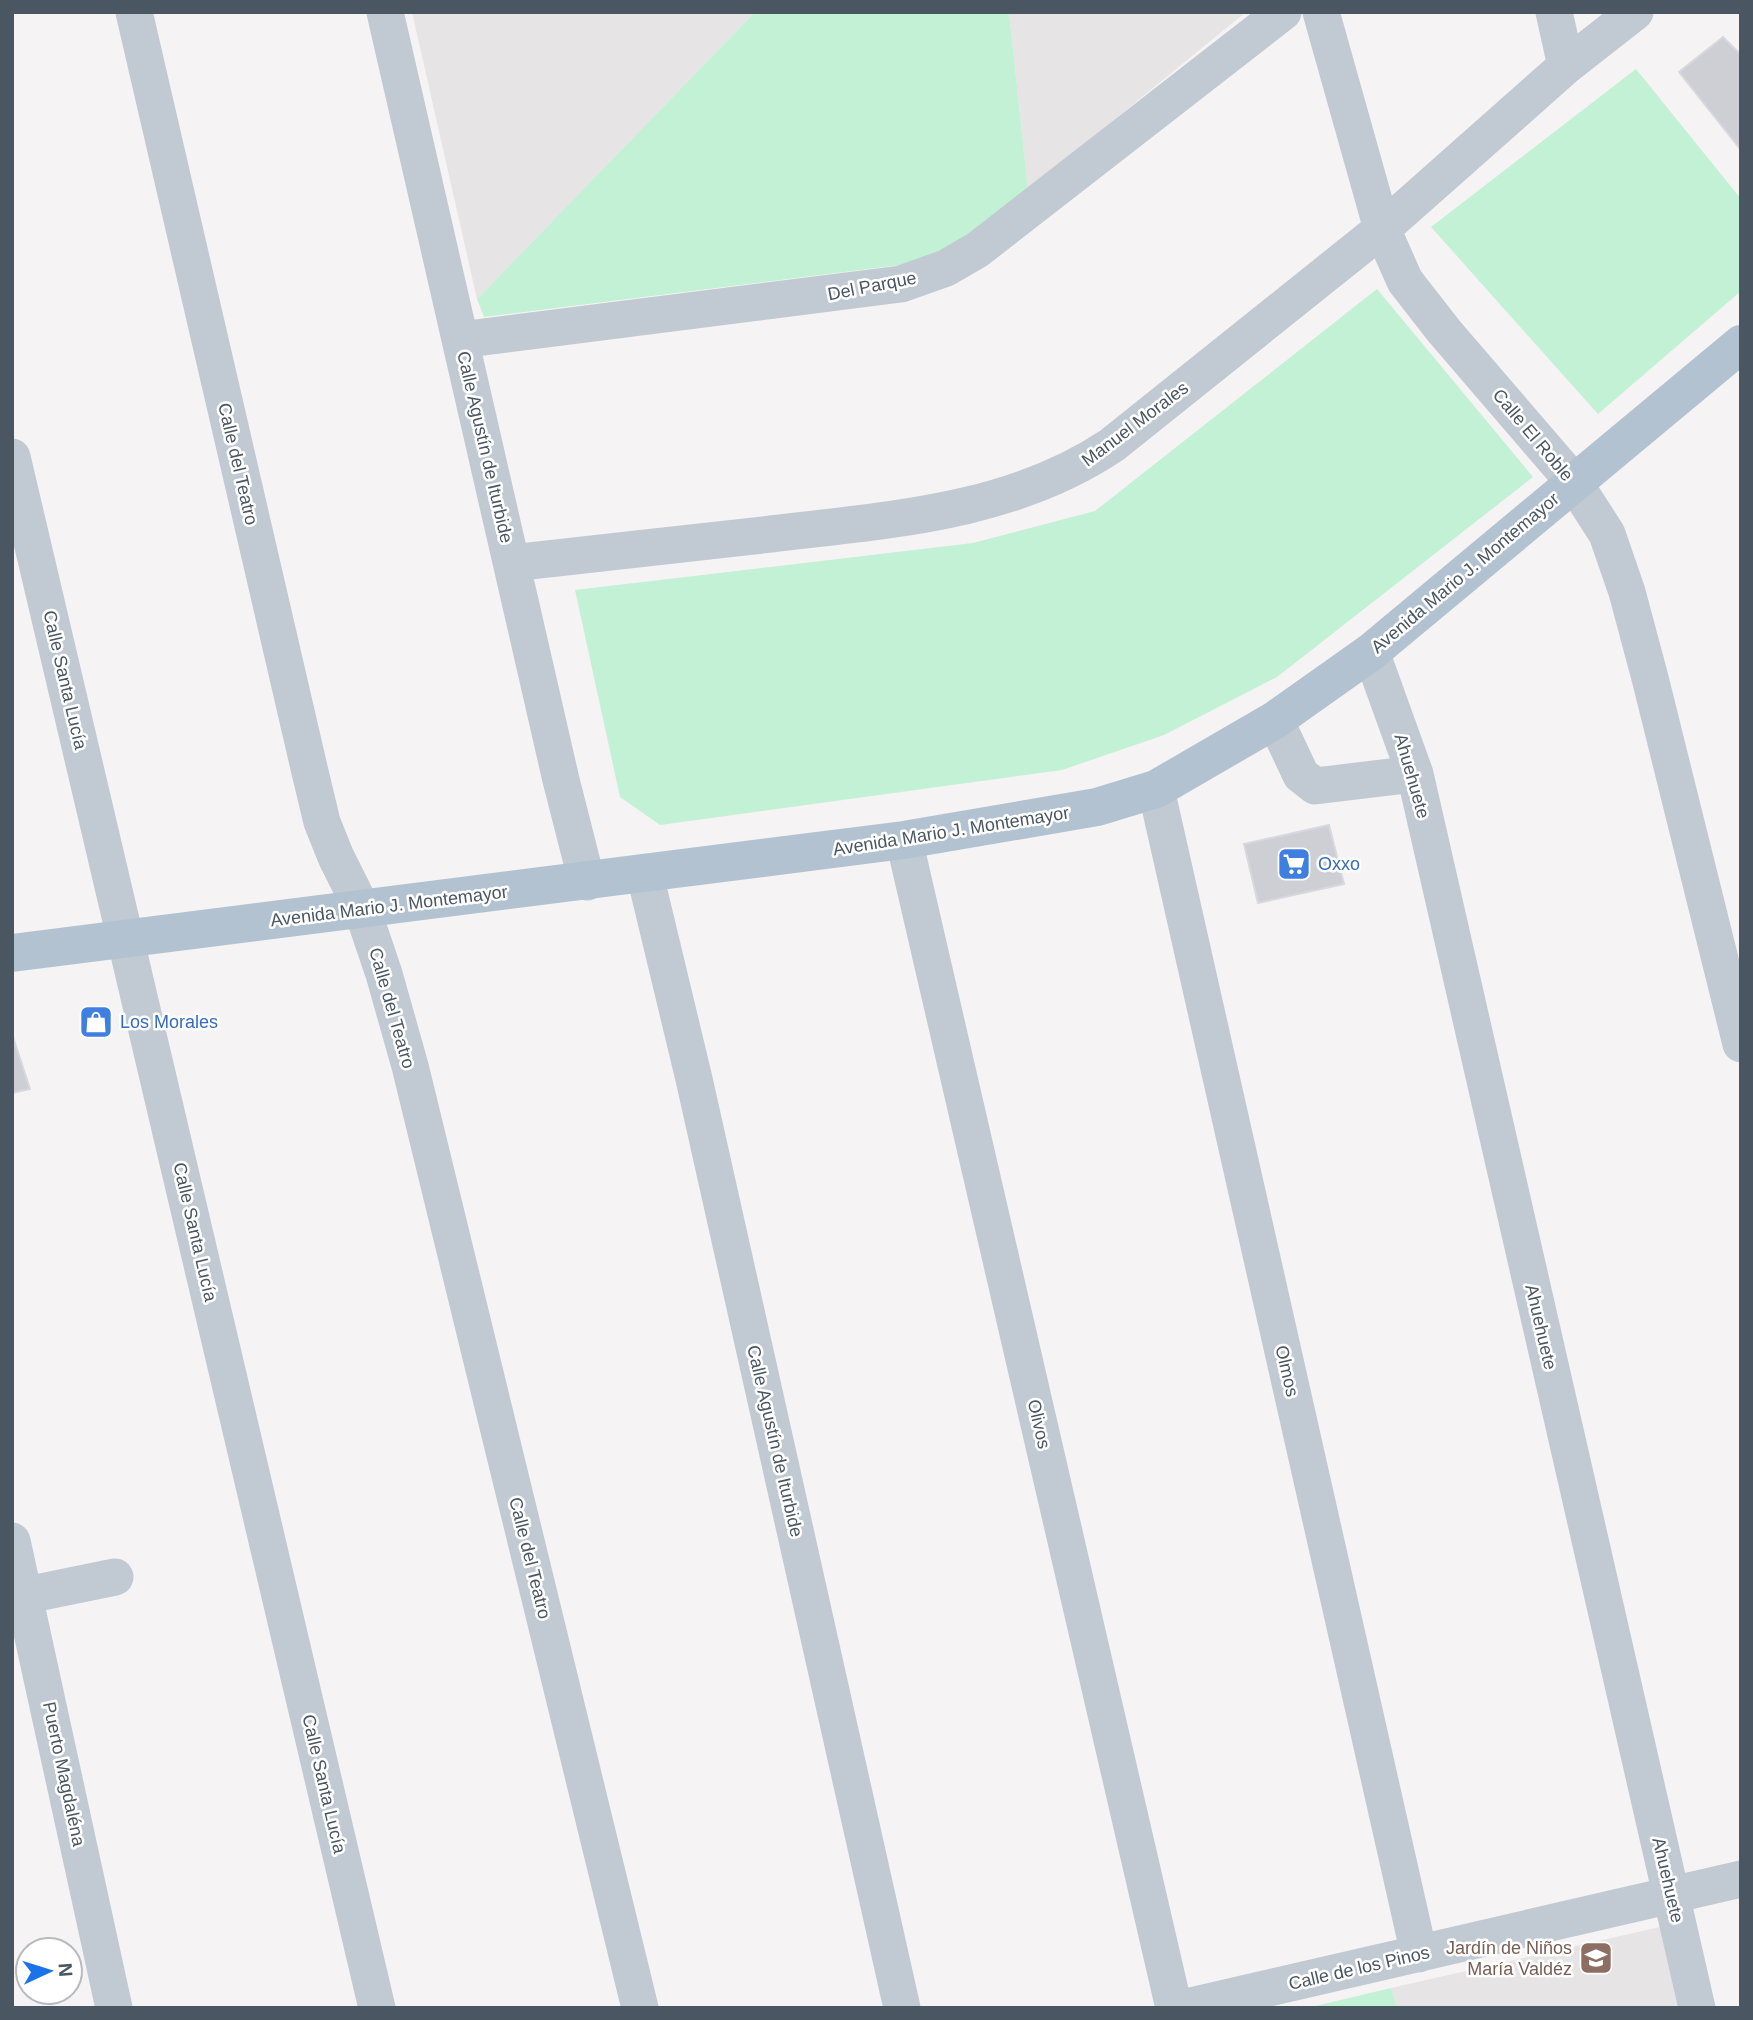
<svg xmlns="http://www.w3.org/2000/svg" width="1753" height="2020" font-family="Arial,sans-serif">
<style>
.education{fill:#e6e4e5}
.green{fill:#c3f1d5}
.building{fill:#cdcfd5;stroke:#d7d9de;stroke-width:2}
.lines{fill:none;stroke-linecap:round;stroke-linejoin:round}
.minor{stroke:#c1cad2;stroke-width:37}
.major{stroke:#b3c2d1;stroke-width:38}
.labels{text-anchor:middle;stroke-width:5;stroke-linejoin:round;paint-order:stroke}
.street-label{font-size:18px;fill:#4a5661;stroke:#fff}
.shop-label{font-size:18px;fill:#366cbe;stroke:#fff;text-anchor:start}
.education-label{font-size:18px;fill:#785e54;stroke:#fff;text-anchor:end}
</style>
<rect width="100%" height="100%" fill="#f5f3f3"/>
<path class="education" d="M412 12H755L477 299Z
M1009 12H1246L1028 190Z
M1660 1927 1678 2008H1397L1391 1988Z"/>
<path class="green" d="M755 12H1009L1028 190 969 244 900 265 484 317 477 299Z
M1636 69 1741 199V291L1598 414 1431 227Z
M1377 289 1533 477 1277 677 1164 735 1062 770 660 825 620 797 575 590 973 543 1095 511Z
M1391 1988 1397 2008H1307Z"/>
<path class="building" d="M1723 37 1741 55 1740 149 1679 72Z
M1329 825 1344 884 1258 903 1244 844Z
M12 1034 30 1089 12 1093Z"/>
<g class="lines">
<path class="minor" d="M134 12 310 772 322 822 336 857 362 909 384 974 410 1066 640 2008
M385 12 561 780 587 882
M1321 12 1382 229 1405 281 1444 331 1573 481 1607 534 1627 592 1650 678 1741 1044
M1554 12 1566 66
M460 340 901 284 946 268 977 250 1283 12
M12 457 377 2008
M512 563C598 553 685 544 771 534 888 520 1011 513 1112 445L1382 229 1566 66 1635 12
M1371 652 1415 774 1697 2008
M1275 720 1301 775 1315 786 1415 774
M1156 789 1419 1954
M904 840 1174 2008
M645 875 694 1079 902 2008
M12 1541 114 2008
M12 1598 115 1577
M1182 2008 1741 1879"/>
<path class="major" d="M12 953 904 840 1097 807 1156 789 1275 720 1371 652 1741 344"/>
</g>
<defs>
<symbol id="supermarket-square" viewBox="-11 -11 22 22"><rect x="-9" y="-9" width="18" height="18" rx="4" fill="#3f7fe0" stroke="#fff"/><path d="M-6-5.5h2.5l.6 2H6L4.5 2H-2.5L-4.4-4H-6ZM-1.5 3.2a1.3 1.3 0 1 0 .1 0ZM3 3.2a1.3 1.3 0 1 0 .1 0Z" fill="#fff"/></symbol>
<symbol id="shop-square" viewBox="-11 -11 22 22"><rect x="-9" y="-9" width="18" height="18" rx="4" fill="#3f7fe0" stroke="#fff"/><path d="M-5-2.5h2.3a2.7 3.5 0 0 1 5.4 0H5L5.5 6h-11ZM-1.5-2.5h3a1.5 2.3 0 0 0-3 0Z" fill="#fff"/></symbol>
<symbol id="school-square" viewBox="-11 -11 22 22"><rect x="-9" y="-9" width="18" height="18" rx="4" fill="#8d6e63" stroke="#fff"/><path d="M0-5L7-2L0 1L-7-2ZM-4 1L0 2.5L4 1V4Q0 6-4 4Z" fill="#fff"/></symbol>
</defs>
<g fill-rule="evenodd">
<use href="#supermarket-square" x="1275" y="845" width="38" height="38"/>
<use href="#shop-square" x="77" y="1003" width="38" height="38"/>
<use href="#school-square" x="1577" y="1939" width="38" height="38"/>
</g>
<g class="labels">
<g class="street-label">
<text transform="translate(872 286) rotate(-11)" y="6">Del Parque</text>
<text transform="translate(1135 424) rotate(-37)" y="6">Manuel Morales</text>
<text transform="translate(1533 435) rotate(50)" y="6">Calle El Roble</text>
<text transform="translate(485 447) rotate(77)" y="6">Calle Agustín de Iturbide</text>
<text transform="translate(238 464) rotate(77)" y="6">Calle del Teatro</text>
<text transform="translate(1465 573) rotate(-40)" y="6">Avenida Mario J. Montemayor</text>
<text transform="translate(65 680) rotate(77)" y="6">Calle Santa Lucía</text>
<text transform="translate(1412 776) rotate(74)" y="6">Ahuehuete</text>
<text transform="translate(951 831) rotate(-9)" y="6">Avenida Mario J. Montemayor</text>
<text transform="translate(389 906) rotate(-7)" y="6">Avenida Mario J. Montemayor</text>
<text transform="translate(392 1008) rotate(74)" y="6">Calle del Teatro</text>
<text transform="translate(195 1232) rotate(77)" y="6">Calle Santa Lucía</text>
<text transform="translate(1541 1327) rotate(77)" y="6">Ahuehuete</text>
<text transform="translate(1287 1371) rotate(77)" y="6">Olmos</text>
<text transform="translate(1039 1424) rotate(77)" y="6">Olivos</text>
<text transform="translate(775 1441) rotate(77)" y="6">Calle Agustín de Iturbide</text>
<text transform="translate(530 1558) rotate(76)" y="6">Calle del Teatro</text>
<text transform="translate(64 1774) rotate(78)" y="6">Puerto Magdaléna</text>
<text transform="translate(324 1784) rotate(77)" y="6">Calle Santa Lucía</text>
<text transform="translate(1668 1880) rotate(77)" y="6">Ahuehuete</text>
<text transform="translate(1359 1968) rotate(-13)" y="6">Calle de los Pinos</text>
</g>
<g class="shop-label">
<text x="1318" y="870">Oxxo</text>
<text x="120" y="1028">Los Morales</text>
</g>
<g class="education-label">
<text x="1572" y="1954">Jardín de Niños<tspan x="1572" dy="21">María Valdéz</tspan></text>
</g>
</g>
<rect width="1753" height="2020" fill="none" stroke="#4a5661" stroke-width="28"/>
<g transform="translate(49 1971) rotate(86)"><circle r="33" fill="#ffffff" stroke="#b7bbc0" stroke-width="2"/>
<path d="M0-5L12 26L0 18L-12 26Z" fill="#1a73e8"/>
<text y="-10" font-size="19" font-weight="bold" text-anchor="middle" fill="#4a5661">N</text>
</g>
</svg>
